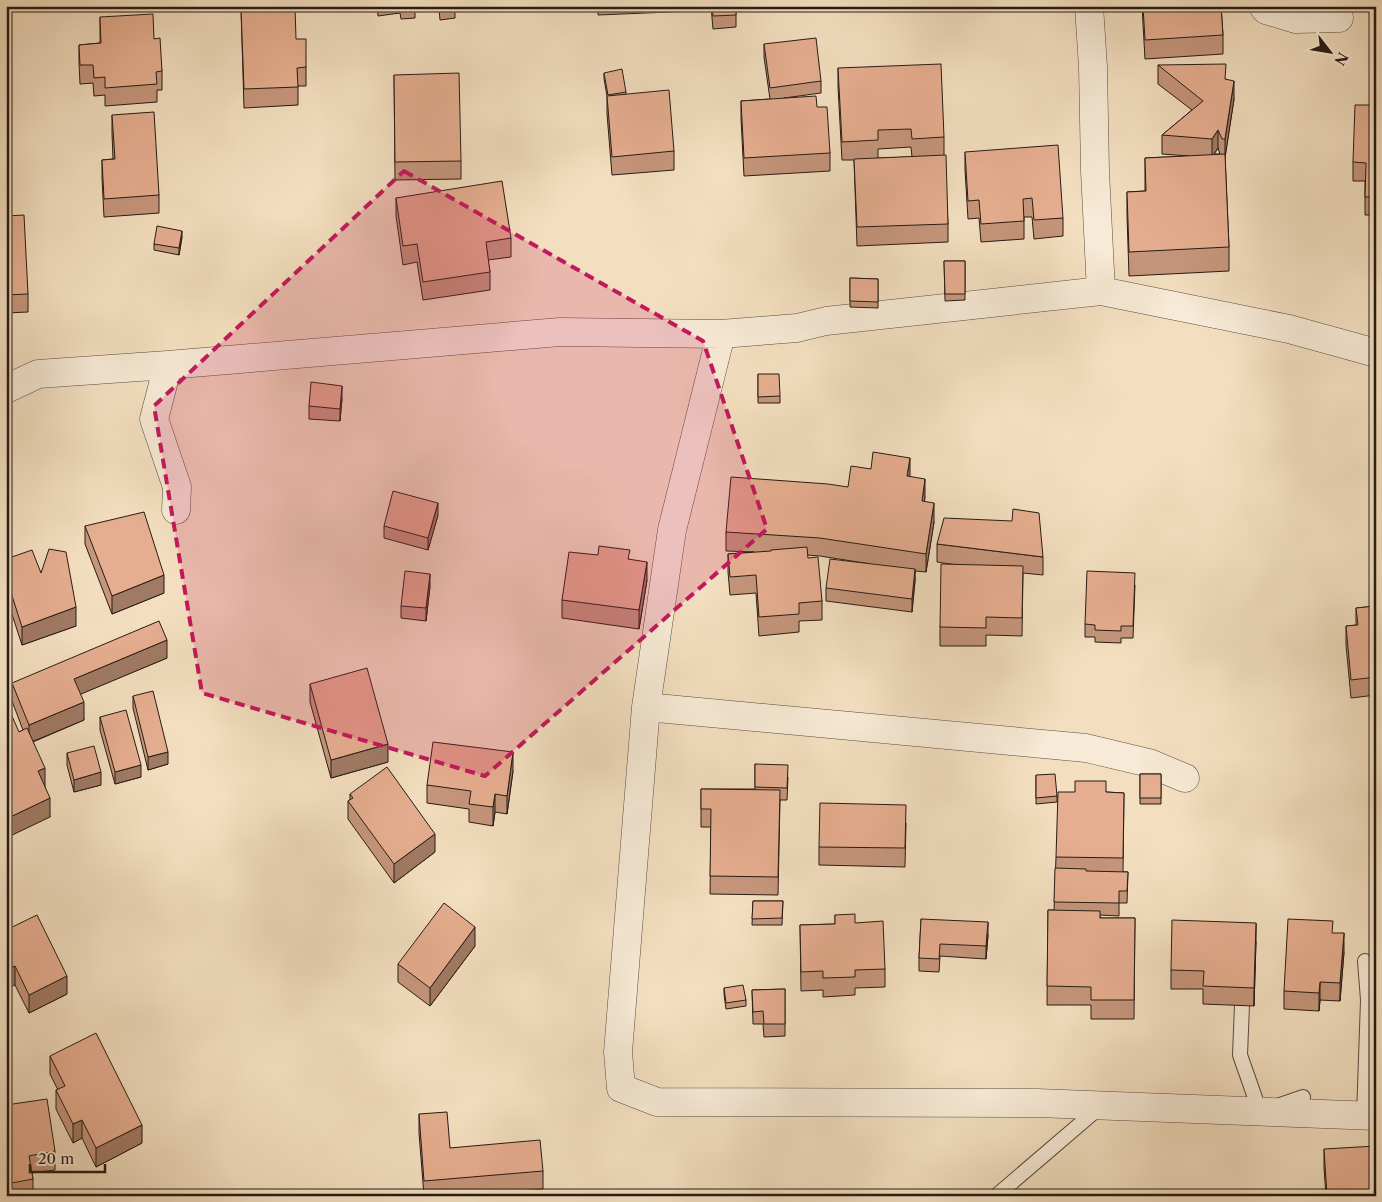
<svg xmlns="http://www.w3.org/2000/svg" width="1382" height="1202" font-family="'Libre Caslon Text',serif">
<style>
.lines{fill:none;stroke-linecap:round;stroke-linejoin:round}
.lane-casing{stroke:#594c40;stroke-width:16}
.street-casing{stroke:#594c40;stroke-width:29}
.lane{stroke:#f7ead6;stroke-width:14}
.street{stroke:#f7ead6;stroke-width:28}
.wall{fill:#c6967c;stroke:#261b15;fill-rule:evenodd}
.shaded-wall{fill:#a17a65;stroke:#261b15}
.building{fill:#e6ae90;stroke:#261b15}
.marked{fill:#c2185b;fill-opacity:0.2;stroke:#c2185b;stroke-width:4;stroke-dasharray:10 6;stroke-linejoin:round}
</style>
<rect width="100%" height="100%" fill="#f3dfc0"/>
<filter id="stains"><feTurbulence type="fractalNoise" baseFrequency=".004" numOctaves="4"/><feColorMatrix values="0 0 0 0 .2 0 0 0 0 .09 0 0 0 0 .02 0 0 0 .5 -.17"/></filter>
<radialGradient id="worn" r=".72"><stop offset=".6" stop-color="#630" stop-opacity="0"/><stop offset="1" stop-color="#630" stop-opacity=".3"/></radialGradient>
<g class="lines">
<defs>
<path id="lane" d="M1242 1005 1240 1055 1260 1112 1303 1097
M1364 1116 1368 1000 1365 961
M996 1196 1100 1107"/>
<path id="street" d="M1089 6 1093 67 1095 171 1101 291
M1263 6 1266 10 1296 19 1339 18
M1376 353 1289 329 1101 291 826 321 797 328 721 334 672 530 646 707 618 1052 621 1088 657 1102 1037 1103 1376 1116
M168 365 154 419 177 487 176 510
M6 389 38 374 168 365 560 332 721 334
M646 707 1086 748 1149 763 1185 778"/>
</defs>
<use href="#lane" class="lane-casing"/>
<use href="#street" class="street-casing"/>
<use href="#lane" class="lane"/>
<use href="#street" class="street"/>
</g>
<path class="wall" d="M195 6H253V8L296 39 306 67V86H298V105L244 108 241 9 196 11Z
M377 6H459L455 7V18L440 20 439 8 415 11V18L401 19 400 13 378 16Z
M488 6H514V10H488Z
M598 6H693V11L598 15Z
M711 6H736V27L713 29Z
M1142 6H1221L1223 35V54L1145 59Z
M100 17 154 39 162 71V90H157V102L105 106V95L94 96 93 83 80 84 79 63V45L100 43Z
M764 44 821 81V93L784 98 817 107 830 153V171L744 176 741 119V101L770 99 764 57Z
M1158 65 1226 79 1234 99 1225 156 1229 247V271L1129 276 1127 215V192L1145 191V158L1189 156 1162 154V135L1192 110 1158 84ZM1218 148 1220 154H1214Z
M838 68 944 137V155L948 224V242L857 246 854 160H842L838 87ZM911 147 912 157 878 158V149Z
M604 73 626 92V94L674 151V170L612 175 607 114V96L604 79Z
M394 75 461 161V179L395 180Z
M1376 105V215H1365V181H1353V162Z
M112 115 159 195V213L104 217 102 178V160L113 159 112 133Z
M965 152 1063 218V236L1034 239 1032 217H1024V239L981 242 979 218 968 219 965 170Z
M396 198 511 238V257L488 260 490 272V290L423 300 417 262 403 265 396 216Z
M6 216 28 294V312L6 313Z
M182 237 179 255 154 250V244Z
M944 261H965V300L945 301Z
M850 278 878 279V308L850 307Z
M758 374 780 396V403H758Z
M342 398 340 421 309 419V406Z
M910 477 925 497 924 502 934 522 926 572 915 571V581L912 612 826 601V588L871 564 820 556 807 555 822 601V620L799 621V632L759 636 756 593 730 595 728 572V554L754 552 726 551V532L848 487Z
M438 515 428 550 384 538V526Z
M85 526 164 593 112 614 85 544Z
M937 544 1043 557V575L1023 573 1022 636 986 635V646H940V627L957 565 937 562Z
M598 555 630 560 647 580 639 629 562 618V600Z
M6 559 41 573 76 626 22 645 6 596Z
M1135 585 1133 638H1121V643L1095 642V637H1085V624Z
M430 586 426 621 401 618V606Z
M1376 606V695L1351 698 1346 645V626L1356 625V608Z
M167 658 80 694 84 720 33 742 45 786 50 817 19 732 23 730 12 701V683Z
M310 684 388 762 331 778 310 702Z
M133 696 168 764 148 770 133 708Z
M100 717 141 777 115 784 100 730Z
M67 753 101 785 74 792 67 765Z
M755 764 788 777 787 800H780L778 895 710 894 711 827H701V789H755Z
M513 771 507 814 495 812 493 826 469 822V809L427 803V785Z
M1140 774H1161V804H1140Z
M1036 775 1057 796V802L1036 804Z
M1106 792 1124 793 1123 872H1128L1127 903H1119V916L1100 915V918H1135L1134 1019H1091V1005H1047L1048 910H1054L1056 857Z
M350 794 435 852 394 883 348 819V801L350 800Z
M906 823 905 867 819 865V847Z
M753 901H783L782 925H752Z
M835 915 855 923 885 969V987L855 988V995L823 997V990L801 991 800 925 835 924Z
M921 919 988 935 986 959 940 956 939 972 919 971V958Z
M6 930 67 994 29 1013 15 985Z
M1256 941 1254 1006 1203 1004V989H1171V970Z
M475 946 430 1006 398 982V964Z
M1344 952 1340 1001 1320 1000 1319 1011 1284 1009V991Z
M724 988 746 1000V1006L726 1009 724 994Z
M785 989V1036L764 1037 763 1024H753L752 990Z
M50 1056 142 1143 96 1167 82 1138 73 1143 56 1109V1090H58L50 1074Z
M6 1105 55 1151V1170L32 1173 33 1179V1196H6Z
M419 1114 450 1148 543 1171V1189L467 1196H424L419 1133Z
M1324 1149 1376 1196H1326L1324 1168Z"/>
<path class="shaded-wall" d="M1234 81V99L1225 158V139Z
M1218 130V148L1212 157V139Z
M182 231V237L179 255V248Z
M342 386V398L340 421V409Z
M910 458V476L907 495V476Z
M925 479V497L922 520V501Z
M438 503V515L428 550V538Z
M934 503V522L926 572V554Z
M647 562V580L639 629V610Z
M915 569V581L912 612V599Z
M430 574V586L426 621V608Z
M164 575V593L112 614V596Z
M76 607V626L22 645V627Z
M167 640V658L74 697V679Z
M84 702V720L29 743V725Z
M388 744V762L331 778V760Z
M168 752V764L148 770V757Z
M513 752V771L507 814V796Z
M141 765V777L115 784V772Z
M45 768V786L38 790V771Z
M101 772V785L74 792V780Z
M495 794V812L493 826V807Z
M50 798V817L6 838V819Z
M435 834V852L394 883V864Z
M988 922V935L986 959V946Z
M1256 923V941L1254 1006V988Z
M475 927V946L430 1006V988Z
M1344 933V952L1340 1001V983Z
M15 966V985L6 989V970Z
M67 976V994L29 1013V995Z
M1320 982V1000L1319 1011V993Z
M82 1120V1138L73 1143V1124Z
M142 1125V1143L96 1167V1148Z"/>
<path class="building" d="M295 6 296 39H306V67L297 68 298 87 244 89 241 9Z
M712 6H736V15L713 16Z
M1143 6H1221L1223 35 1145 40Z
M153 14 154 39 160 38 162 71 156 72 157 84 105 88V77L94 78 93 65H80L79 45 101 43 100 17Z
M816 38 821 81 770 88 764 44Z
M941 64 944 137 912 139 911 129 878 130V140L842 142 838 68Z
M1226 64 1225 79 1234 81 1225 139H1222L1218 130 1212 139 1162 135 1203 101 1158 65Z
M622 69 626 92 608 95 604 73Z
M459 73 461 161 395 162 394 75Z
M669 90 674 151 612 157 607 96Z
M816 96 817 107H827L830 153 744 158 741 101Z
M1355 105H1376V197H1365L1366 163 1353 162Z
M154 112 159 195 104 199 102 160 115 159 112 115Z
M1058 145 1063 218 1034 220 1032 198 1023 199 1024 221 981 224 979 200 968 201 965 152Z
M1225 154 1229 247 1129 252 1127 192 1146 191 1145 158Z
M946 155 948 224 857 227 854 159Z
M502 181 511 238 486 242 490 272 423 282 417 244 403 246 396 198Z
M24 215 28 294 6 295V216Z
M157 226 182 231 179 248 154 244Z
M944 261H965V294H945Z
M850 278 878 279V302L850 301Z
M758 374H779L780 396 758 397Z
M311 382 342 386 340 409 309 406Z
M873 452 910 458 907 476 925 479 922 501 934 503 926 554 820 538 726 532 731 477 828 484 848 487 851 466 871 469Z
M393 491 438 503 428 538 384 526Z
M1013 509 1039 513 1043 557 937 544 944 518 1012 521Z
M144 512 164 575 112 596 85 526Z
M599 546 630 550 628 559 647 562 639 610 562 600 569 552 598 555Z
M807 547 808 558 818 557 822 601 799 603V614L759 617 756 575 730 577 728 554 771 551V550Z
M49 549 66 552 76 607 22 627 6 577V559L32 550 41 573Z
M830 559 915 569 912 599 826 588Z
M941 564 1023 566 1022 618 986 617V628L940 627Z
M405 571 430 574 426 608 401 606Z
M1087 571 1135 573 1133 626H1121V631L1095 630V625L1085 624Z
M1376 606V677L1351 680 1346 626 1358 625 1356 608Z
M159 621 167 640 74 679 84 702 29 725 12 683Z
M367 668 388 744 331 760 310 684Z
M153 691 168 752 148 757 133 696Z
M8 707 19 732 27 728 45 768 38 771 50 798 6 819V708Z
M126 710 141 765 115 772 100 717Z
M433 742 513 752 507 796 495 794 493 807 469 804 471 791 427 785Z
M94 746 101 772 74 780 67 753Z
M755 764 788 765 787 788 755 787Z
M387 767 435 834 394 864 348 801 353 798 350 794Z
M1055 774 1057 796 1036 798V775Z
M1140 774H1161V798H1140Z
M1075 781H1106V792L1124 793 1123 858 1056 857 1058 792H1075Z
M701 789 780 790 778 877 710 876 711 809H701Z
M820 803 906 805 905 848 819 847Z
M1055 868 1086 869V871L1128 872 1127 891H1119V903L1054 902Z
M753 901H783L782 918 752 919Z
M444 903 475 927 430 988 398 964Z
M1048 910 1100 911V918H1135L1134 1000H1091V987L1047 986Z
M855 914V923L883 921 885 969 855 970V977L823 978V971L801 972 800 925 835 924V915Z
M37 915 67 976 29 995 15 966 6 970V930Z
M921 919 988 922 986 946 940 944 939 959 919 958Z
M1288 919 1333 921 1332 933H1344L1340 983 1320 982 1319 993 1284 991Z
M1172 920 1256 923 1254 988 1203 986 1204 971 1171 970Z
M743 985 746 1000 726 1003 724 988Z
M785 989V1024H764L763 1011 753 1012 752 990Z
M96 1033 142 1125 96 1148 82 1120 73 1124 56 1090 65 1086 50 1056Z
M47 1099 55 1151 29 1156 33 1179 6 1184V1105Z
M447 1112 450 1148 540 1140 543 1171 424 1181 419 1114Z
M1376 1146V1196H1327L1324 1149Z
M1000 1195 1014 1196H1000Z"/>
<path class="marked" d="M404 171 703 341 767 529 485 776 202 693 154 406Z"/>
<rect width="1382" height="1202" fill="none" stroke="#f3dfc0" stroke-width="25"/>
<rect x="8" y="8" width="1367" height="1187" fill="none" stroke="#261b15" stroke-width="2.5"/>
<rect x="12" y="12" width="1357" height="1177" fill="none" stroke="#261b15"/>
<g transform="translate(1330 52) rotate(121)" stroke="#f7ead6" stroke-width="4" paint-order="stroke">
<path d="M0-4L9 19L0 12L-9 19Z" fill="#261b15"/>
<text y="-8" font-size="14" font-weight="bold" text-anchor="middle" fill="#261b15">N</text>
</g>
<path d="M30 1164v8h75v-8" fill="none" stroke="#261b15" stroke-width="2.5"/>
<text x="38" y="1164" font-size="15" fill="#261b15" stroke="#f7ead6" stroke-width="4" paint-order="stroke">20 m</text>
<rect width="100%" height="100%" filter="url(#stains)"/>
<rect width="100%" height="100%" fill="url(#worn)"/>
</svg>
